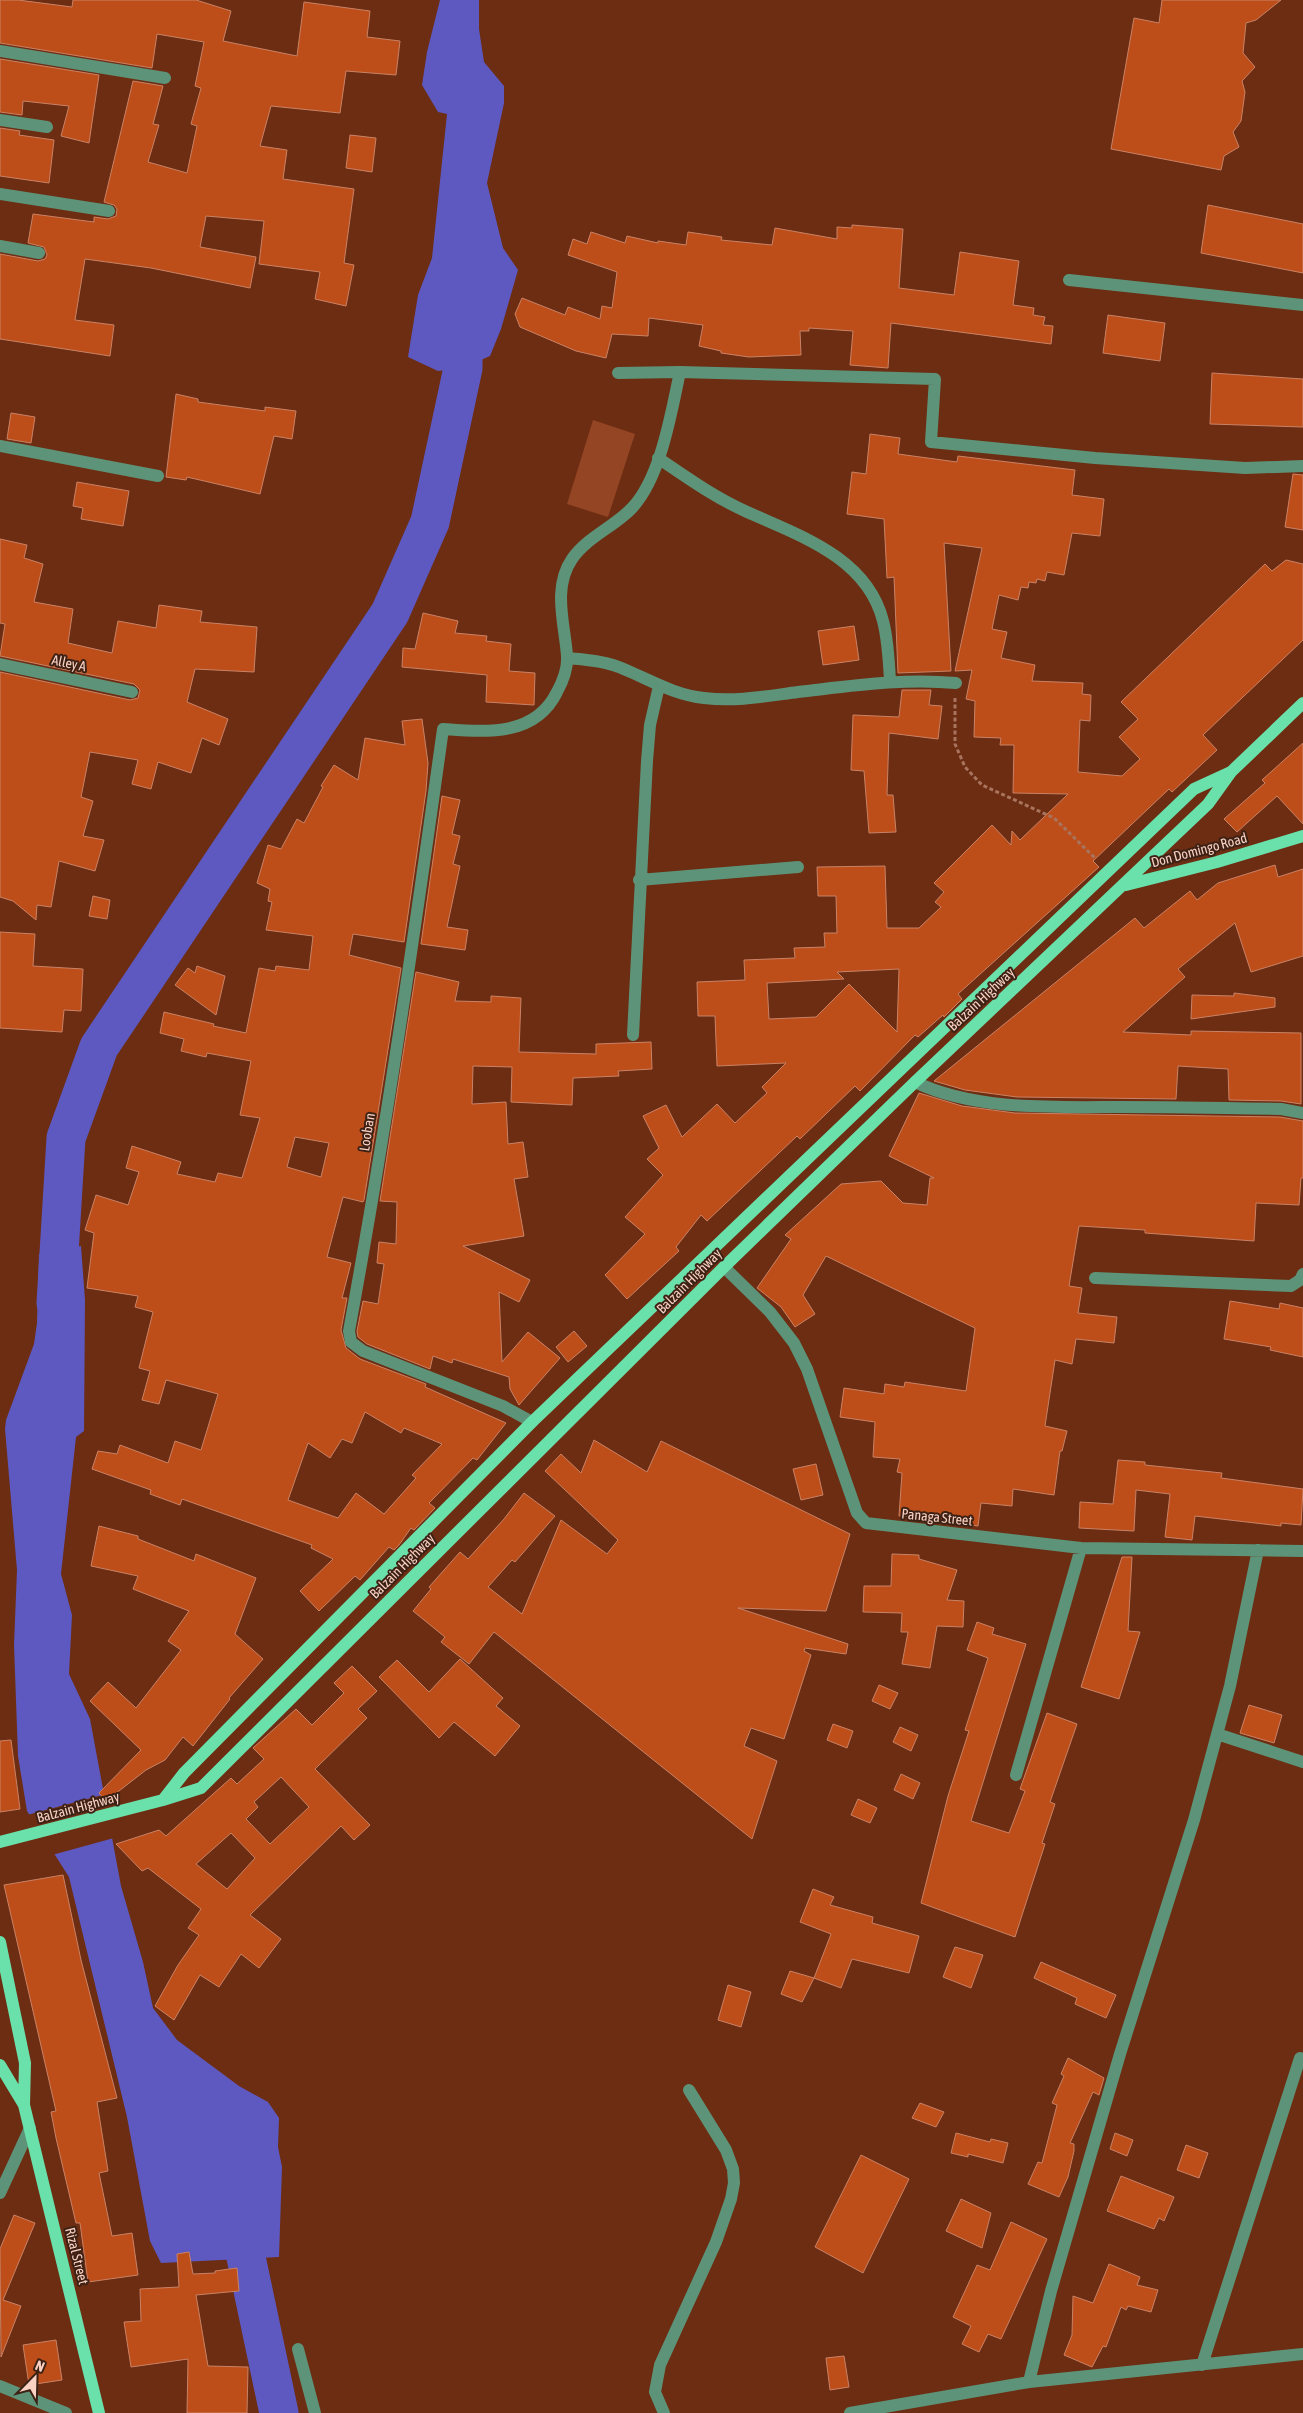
<svg xmlns="http://www.w3.org/2000/svg" width="1303" height="2413" font-family="'Asap Condensed',sans-serif">
<style>
.green{fill:#934524}
.water{fill:#5e59c0}
.pier{fill:#6c2d12}
.lines{fill:none;stroke-linecap:round;stroke-linejoin:round}
.river{stroke:#5e59c0;stroke-width:39}
.building{fill:#bd4e19;stroke:#ca8266;fill-rule:evenodd}
.path{stroke:#a9745e;stroke-width:3;stroke-dasharray:4 2.5;stroke-linecap:butt}
.minor{stroke:#5d9378;stroke-width:12}
.major{stroke:#6ae0ab;stroke-width:12}
.labels{text-anchor:middle;stroke-width:4;stroke-linejoin:round;paint-order:stroke}
.street-label{font-size:14px;fill:#f9d2c3;stroke:#3d2115}
</style>
<rect width="100%" height="100%" fill="#6c2d12"/>
<path class="green" d="M593 420 635 434 608 517 567 504Z"/>
<path class="water" d="M440 0H479V29L484 62 504 86V103L487 183 503 248 518 270 501 329 490 356 463 368 438 371 408 357 418 295 432 258 447 114 438 112 422 85 427 52Z
M81 1246 85 1300 84 1431 76 1437 61 1574 72 1615 69 1674 90 1719 121 1886 143 1962 153 2008 177 2040 239 2086 268 2102 279 2118 278 2147 282 2167 279 2257 161 2263 150 2241 127 2117 69 1877 27 1811 18 1756 14 1645 17 1570 5 1429 6 1420 34 1344 37 1323 39 1254Z"/>
<path class="pier" d="M106 1794 114 1838 52 1855 27 1815Z"/>
<g class="lines">
<path class="river" d="M56 1303 66 1138 99 1047 390 613 430 522 463 368V316
M233 2207 236 2210 279 2413"/>
</g>
<path class="building" d="M0 0H18L72 7 73 0H196L231 11 223 41 297 56 304 2 370 11 367 37 400 41 396 75 346 71 340 113 271 106 260 146 287 150 283 179 354 189 344 263 354 265 346 306 315 299 320 272 259 264 264 221 206 216 200 247 256 257 250 288 151 268 85 259 75 320 114 325 110 356 0 339V254L38 261 45 259 47 255 44 247 28 243 33 214 94 222V217L108 219 116 216 117 209 114 205 104 202 133 81 163 86 153 124 159 125 148 162 187 173 197 126 191 124 201 88 195 86 204 42 157 34 152 68 0 43Z
M1162 0H1281L1256 20 1246 23 1243 53 1255 67 1242 81 1245 92 1241 121 1233 132 1239 147 1224 156 1221 170 1111 149 1134 18 1159 23Z
M0 59 99 75 89 143 61 136 69 106 23 101 22 115 0 112Z
M0 128 20 131 19 135 54 140 49 183 0 176Z
M350 135 376 138 372 172 346 168Z
M1208 205 1303 224V273L1201 253Z
M852 225 903 229 899 288 954 295 960 252 1019 261 1013 305 1034 308 1033 315 1045 317 1043 325 1053 326 1051 344 891 323 888 368 850 365 853 331 809 328V331H800L801 355 749 357 721 353V351L699 346 703 325 649 318 648 336 612 334 606 358 576 351 520 327 515 314 522 298 565 315 568 307 600 319 602 306 612 308 617 272 568 255 573 239 587 244 591 232 625 243 627 236 658 243V241L686 245 688 232 722 237 721 240 772 245 775 228 837 239V227L852 228Z
M1108 315 1165 323 1160 361 1103 353Z
M1212 373 1303 379V427L1210 424Z
M176 394 198 399V402L265 411V407L296 411 292 439 274 436 260 494 187 477 186 480 166 477Z
M11 413 35 417 31 443 7 439Z
M870 434 900 438 898 454 957 462 958 456 1075 470 1072 495 1104 499 1100 536 1072 533 1064 575 1047 572 1045 581 1037 579 1036 583 1029 582 1028 588 1021 587 1018 600 999 595 992 629 1007 632 1001 658 1035 665 1032 681 1083 683 1082 694 1091 695 1090 721 1080 720 1078 772 1122 776 1140 759 1119 737 1138 719 1121 702 1265 564 1272 571 1286 560 1303 564V640L1203 735 1217 750 1172 792 1169 789 1093 861 1099 867 958 994 962 999 944 1017 943 1015 918 1037 915 1035 860 1091 855 1086 800 1139 797 1136 707 1221 701 1215 676 1247 679 1251 627 1299 605 1275 645 1234 625 1217 663 1175 647 1159 659 1148 643 1116 666 1105 682 1137 717 1104 735 1123 767 1093 762 1087 786 1063 717 1066 715 1016H698L697 982 745 980 744 960 795 958 794 948 825 947 824 933H837L836 896H818L817 867 885 866 887 928H919L941 907 935 902 944 892 934 883 992 825 1011 845 1012 831 1020 840 1068 794 1013 793 1014 745H1000L1001 738 974 737 975 701 966 699 972 670 955 671 982 548 944 543 951 671 898 673 894 577 887 578 884 519 847 514 852 472 866 474ZM899 969 897 1032 849 984 816 1017 769 1019 767 983 844 979 837 972Z
M1293 474 1303 475V530L1285 527Z
M77 482 129 491 123 526 81 519 83 508 73 506Z
M0 539 27 545 24 558 43 564 34 602 73 609 68 643 112 653 118 621 156 628 159 605 202 611 200 622 257 627 254 672 195 669 187 702 228 719 219 745 202 738 191 773 158 762 151 789 132 784 138 760 90 752 81 797 93 801 83 836 104 840 95 871 59 861 51 907 37 905 36 920 13 901 0 897V672L130 700 138 698 140 690 134 684 0 656 5 624 0 623Z
M423 613 458 621 455 633 487 636 486 641 511 644 509 671 535 673 534 705 486 702 487 675 402 667 403 648 415 649Z
M854 626 859 660 823 665 818 631Z
M902 690H931L929 705 942 706 938 739 889 733 887 795H893L896 832 869 833 864 771 851 770 853 715 899 717Z
M422 719 428 763 426 791 404 942 353 934 349 955 401 968 364 1200 363 1202 343 1197 327 1257 351 1263 342 1298H347L341 1330 346 1348 360 1359 426 1384 425 1387 506 1423 477 1460 473 1458 429 1503 435 1508 414 1530 411 1528 399 1545 394 1550 389 1547 360 1580 355 1576 319 1611 300 1591 333 1559 311 1548 312 1545 182 1499 180 1505 150 1494 151 1490 92 1469 98 1451 117 1454 120 1445 168 1463 175 1441 201 1450 218 1394 166 1380 159 1404 142 1400 150 1371 139 1368 153 1312 135 1307 138 1296 87 1288 94 1233 85 1230 96 1195 128 1205 139 1172 126 1168 132 1146 181 1162 177 1174 215 1182 218 1173 242 1178 260 1118 240 1115 251 1061 207 1053 206 1057 181 1051 184 1039 160 1033 164 1012 214 1024 213 1026 246 1033 259 968 275 971 276 966 309 970 313 936 266 930 272 902 268 901 270 889 257 883 268 845 281 849 297 819 304 823 323 787 321 786 334 765 358 780 365 738 405 745 402 721ZM295 1137 329 1143 321 1177 287 1167ZM365 1412 401 1433 404 1428 442 1444 412 1475 416 1478 384 1514 356 1493 338 1518 288 1500 308 1443 330 1458 342 1439 352 1443Z
M1303 743V824L1277 796 1237 832 1224 819 1265 783 1262 780Z
M442 796 460 800 452 834 460 836 453 864 460 866 447 927 468 930 465 950 421 944Z
M1275 865 1278 877 1303 869V956L1251 972 1235 923 1178 969 1185 977 1123 1032 1191 1035V1031L1301 1033V1104L1281 1101 1229 1100 1228 1069 1178 1066 1176 1099 1017 1097 965 1090 934 1081 1135 918 1144 928 1190 891 1197 900 1218 883Z
M93 896 110 900 107 919 89 916Z
M0 932 35 934 33 966 83 969 81 1011 64 1010 62 1032 0 1028Z
M197 966 225 976 216 1015 175 985 188 968 195 973Z
M416 972 459 982 455 1001 491 1002V996L521 998 519 1052 596 1054V1044L651 1042 652 1069 618 1071 619 1076 573 1078 572 1105 511 1102 512 1067 473 1066 472 1104 506 1102 508 1144 523 1142 528 1177 514 1179 524 1236 463 1246 530 1280 519 1302 499 1292 502 1362 528 1332 560 1358 519 1405 510 1389 509 1377 453 1359 452 1363 433 1356 430 1369 367 1344 358 1337 357 1331 363 1301 378 1304 384 1264 377 1263 379 1242 396 1244 397 1202 380 1201Z
M1234 993 1275 998V1007L1191 1019 1192 995 1234 996Z
M919 1093 962 1106 1015 1113 1280 1117 1303 1121V1178H1301L1299 1205 1256 1203 1254 1241 1145 1233V1230L1079 1226 1069 1286 1082 1288 1078 1313 1117 1317 1114 1343 1076 1339 1072 1364 1055 1360 1045 1426 1067 1431 1062 1451H1060L1054 1495 1013 1489 1012 1506 981 1503 978 1526 937 1521 938 1519 899 1516 902 1473 897 1472 900 1459 873 1457 875 1422 840 1417 844 1388 884 1394 885 1384 904 1387 905 1382 966 1391 975 1328 826 1256 803 1295 815 1314 795 1327 781 1307 757 1288 791 1239 785 1235 841 1184 881 1181 903 1203 927 1205 930 1178H934L889 1156Z
M1230 1301 1279 1309 1280 1303 1303 1308V1357L1270 1350 1271 1347 1224 1339Z
M574 1331 587 1346 568 1362 556 1347Z
M594 1440 647 1472 661 1441 850 1534 826 1611 738 1608 848 1644 846 1654 805 1648 804 1651 811 1655 784 1739 751 1728 744 1746 777 1761 752 1839 494 1632 469 1664 441 1642 445 1637 413 1611 431 1589 429 1587 460 1552 468 1559 504 1519 524 1493 555 1516 515 1562 512 1560 488 1587 522 1614 561 1520 607 1554 618 1540 545 1471 561 1454 581 1473Z
M1118 1460 1145 1462V1465L1222 1473 1221 1478 1303 1489 1301 1525 1281 1523V1526L1195 1516 1192 1540 1165 1537 1170 1494 1136 1490 1134 1531 1079 1528 1080 1502 1113 1504Z
M816 1464 823 1495 801 1500 793 1469Z
M99 1526 138 1536V1539L194 1561 196 1554 256 1578 235 1634 263 1659 229 1698 230 1699 193 1746 183 1737 165 1760 146 1770 106 1801 99 1793 141 1750 90 1701 108 1682 136 1708 181 1650 168 1641 189 1611 133 1589 138 1576 91 1566Z
M892 1554 919 1555V1559L957 1570 947 1600 964 1601 963 1627 937 1626 930 1668 902 1664 908 1632H901L902 1613 863 1612 864 1586H891Z
M1122 1557H1132L1128 1631 1140 1632 1119 1699 1081 1687Z
M977 1622 994 1628 992 1634 1026 1644 971 1821 1009 1833 1025 1791 1020 1789 1047 1713 1077 1724 1050 1802 1055 1804 1042 1843 1045 1844 1015 1937 921 1903 948 1796 969 1731 965 1730 988 1658 967 1650Z
M460 1659 503 1698 496 1706 520 1726 495 1756 454 1722 439 1738 379 1677 397 1660 429 1692Z
M352 1666 377 1691 358 1709 367 1718 315 1769 370 1825 354 1840 341 1826 250 1915 281 1939 259 1968 241 1954 219 1987 200 1975 174 2020 155 2006 178 1965 199 1935 188 1928 201 1909 148 1868 142 1871 116 1844 159 1830 166 1836 231 1778 237 1784 264 1759 253 1748 296 1709 312 1725 344 1693 334 1683ZM281 1777 309 1807 270 1844 246 1819 258 1807 254 1802ZM231 1833 255 1858 227 1889 196 1864Z
M879 1685 898 1693 890 1709 872 1701Z
M1249 1705 1282 1715 1274 1743 1240 1733Z
M833 1724 853 1731 847 1748 827 1740Z
M900 1727 918 1735 911 1751 893 1742Z
M11 1740 20 1809 0 1812V1741Z
M901 1774 920 1783 913 1799 894 1790Z
M858 1799 877 1808 870 1823 851 1815Z
M63 1875 81 1960 117 2098 97 2102 108 2171 99 2173 112 2236 132 2233 138 2275 88 2282 80 2223H76L56 2138 51 2112 56 2111 4 1885Z
M813 1889 834 1897 830 1905 873 1917 872 1923 919 1936 909 1973 852 1959 841 1988 814 1978 831 1934 800 1922Z
M955 1947 983 1955 971 1988 943 1977Z
M1041 1962 1116 1995 1106 2018 1075 2004 1077 1998 1034 1978Z
M790 1971 814 1978 802 2002 781 1994Z
M728 1985 751 1992 741 2027 718 2020Z
M1068 2058 1104 2078 1099 2095 1093 2092 1070 2143 1074 2144V2151L1068 2177 1059 2197 1028 2184 1038 2162 1042 2163 1057 2105 1052 2103 1064 2076 1061 2074Z
M920 2103 944 2112 936 2127 912 2118Z
M956 2133 990 2142 991 2139 1008 2143 1003 2163 968 2154V2157L951 2153Z
M1115 2133 1133 2140 1127 2156 1110 2149Z
M1186 2145 1208 2153 1199 2178 1177 2170Z
M861 2155 909 2179 863 2273 815 2247Z
M1121 2176 1174 2197 1164 2221 1159 2218 1154 2229 1107 2211Z
M961 2199 991 2213 982 2248 946 2231Z
M14 2215 35 2223 3 2300 21 2306 1 2357 0 2249Z
M1011 2222 1047 2239 1001 2339 988 2334 979 2352 962 2344 971 2326 953 2317 977 2265 990 2270Z
M189 2252 193 2274 215 2273V2271L237 2268 239 2291 196 2295 208 2366 248 2367 247 2413H187L188 2359 131 2367 124 2322 141 2321 140 2289 179 2287 177 2254Z
M1109 2264 1140 2277 1137 2285 1158 2290 1151 2312 1128 2306 1126 2310 1121 2307 1106 2347 1103 2346 1092 2367 1064 2355 1072 2335 1073 2296 1093 2303Z
M56 2340 62 2380 29 2385 23 2345Z
M844 2356 849 2387 830 2390 826 2358Z"/>
<g class="lines">
<path class="path" d="M955 698V744L965 767 982 785 1054 818 1096 859"/>
<path class="minor" d="M0 51 165 78
M0 120 47 127
M0 194 109 211
M0 246 39 253
M1069 280 1303 305
M618 373 680 372 935 379 931 442 1095 458 1245 468 1303 466
M0 446 158 476
M658 458C686 477 714 497 745 511 798 535 867 557 883 621 888 640 889 661 890 681
M567 658C588 660 607 661 626 670 652 681 675 695 704 698 736 702 767 696 798 692 851 686 903 678 956 683
M0 664 132 692
M639 880 798 867
M633 1035 647 761 650 725 659 686
M915 1082C975 1111 1056 1107 1121 1107 1174 1107 1228 1108 1281 1109L1303 1113
M724 1267 770 1312 794 1343 807 1369 857 1513 866 1523 1081 1548 1303 1551
M1095 1278 1291 1286 1300 1280 1303 1274
M532 1422 503 1406 363 1351 351 1342 349 1331C386 1131 415 930 443 729 486 732 535 737 557 692 563 681 568 669 567 656 565 625 552 588 572 559 587 537 614 527 632 508 661 477 671 413 680 372
M1217 1734 1303 1762
M1016 1775 1081 1548
M0 2193 30 2128
M298 2349 315 2413
M1202 2365 1300 2058
M1029 2382 1051 2291 1120 2054 1194 1820 1230 1686 1258 1550
M0 2386 66 2413
M664 2413 655 2392 660 2365 716 2242 731 2199 734 2183 733 2169 726 2150 689 2090
M850 2413 1029 2382 1303 2354"/>
<path class="major" d="M1126 885 1217 862 1303 836
M163 1800 184 1773 532 1422 1194 789 1231 772
M0 1842 163 1800 201 1788 724 1267 915 1082 1208 804 1231 772 1303 703
M0 1942 25 2063 24 2105 99 2413
M0 2065 24 2105"/>
</g>
<g class="labels">
<g class="street-label">
<text transform="translate(69 663) rotate(12)" y="5">Alley A</text>
<text transform="translate(1199 850) rotate(-15)" y="5">Don Domingo Road</text>
<text transform="translate(981 999) rotate(-43)" y="5">Balzain Highway</text>
<text transform="translate(367 1132) rotate(-81)" y="5">Looban</text>
<text transform="translate(689 1281) rotate(-45)" y="5">Balzain Highway</text>
<text transform="translate(937 1517) rotate(6)" y="5">Panaga Street</text>
<text transform="translate(402 1566) rotate(-45)" y="5">Balzain Highway</text>
<text transform="translate(78 1807) rotate(-15)" y="5">Balzain Highway</text>
<text transform="translate(77 2256) rotate(76)" y="5">Rizal Street</text>
</g>
</g>
<g transform="translate(35 2378) rotate(23)" stroke="#3d2115" stroke-width="4" paint-order="stroke">
<path d="M0-4L9 19L0 12L-9 19Z" fill="#f9d2c3"/>
<text y="-8" font-size="14" font-weight="bold" text-anchor="middle" fill="#f9d2c3">N</text>
</g>
</svg>
